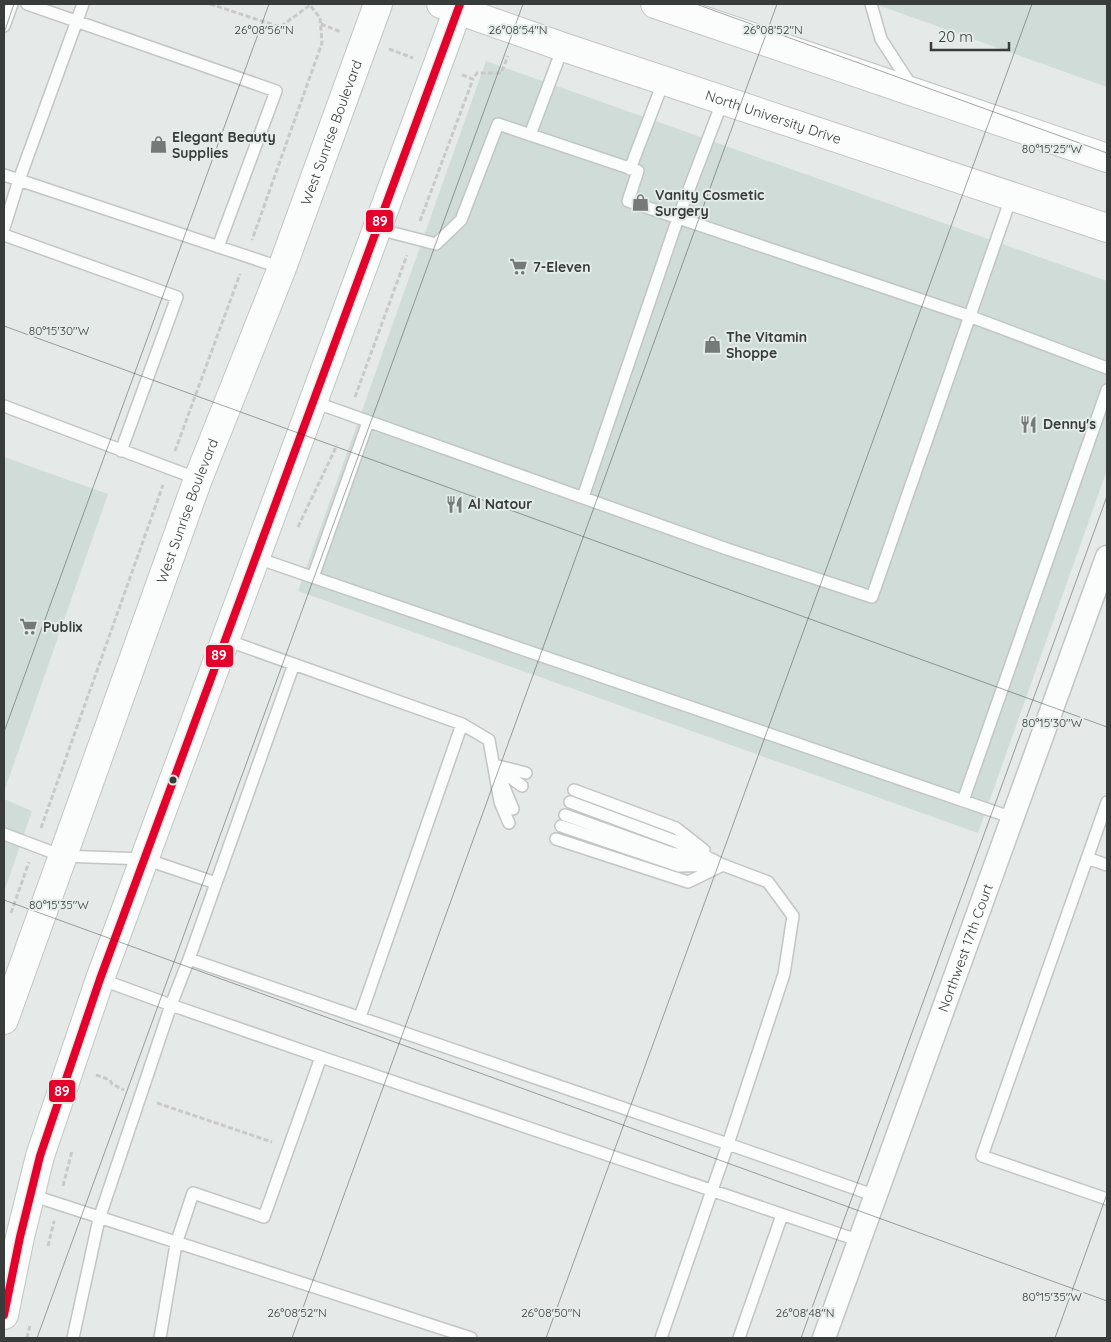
<svg xmlns="http://www.w3.org/2000/svg" width="1111" height="1342" font-family="Quicksand,sans-serif">
<style>
.built{fill:#d0dcd8}
.lines{fill:none;stroke-linecap:round;stroke-linejoin:round}
.lane-casing{stroke:#c1c5c3;stroke-width:14}
.street-casing{stroke:#c1c5c3;stroke-width:25}
.primary-casing{stroke:#c1c5c3;stroke-width:30}
.highway-casing{stroke:#c1c5c3;stroke-width:30}
.path{stroke:#c8c9c8;stroke-width:3;stroke-dasharray:5 2.5;stroke-linecap:butt}
.lane{stroke:#fbfcfc;stroke-width:11}
.street{stroke:#fbfcfc;stroke-width:22}
.primary{stroke:#fbfcfc;stroke-width:28}
.highway{stroke:#fbfcfc;stroke-width:28}
.bus-1-casing{stroke:#e3ece9;stroke-width:11}
.bus-1{stroke:#e4002b;stroke-width:8}
.ticks{fill:none;stroke:#383c3b;stroke-width:1;stroke-opacity:0.45}
.bus-dot{fill:#383c3b;stroke:#e3ece9;stroke-width:2}
.labels{text-anchor:middle;stroke-width:4;stroke-linejoin:round;paint-order:stroke}
.street-label{font-size:14px;fill:#383c3b;stroke:#e3ece9}
.poi-label{font-size:14px;font-weight:bold;fill:#383c3b;stroke:#e3ece9;text-anchor:start}
.ticks-label{font-size:12px;text-anchor:middle;fill:#383c3b;stroke:#e3ece9;stroke-width:4;stroke-linejoin:round;paint-order:stroke}
.line-badge{stroke:#e3ece9;stroke-width:2}
.badge-label{font-size:14px;text-anchor:middle;font-weight:bold;fill:#fff}
</style>
<rect width="100%" height="100%" fill="#e5eae8"/>
<path class="built" d="M875 4H1107V87Z
M486 61 1107 281V470L978 833 298 591Z
M4 457 108 494 4 792Z
M4 799 32 811 4 892Z"/>
<g class="lines">
<defs>
<path id="lane" d="M27 4 276 91 218 247
M871 4 881 39 912 87
M4 26 12 4
M530 135 563 47
M630 169 664 80
M4 175 282 268
M4 228 19 180 83 4
M378 229 436 244 461 220 498 124 638 171 628 201 969 316 1107 368
M4 235 177 297 121 451
M314 402 727 549 872 597 1012 195
M4 406 198 479
M583 497 678 218 723 100
M257 558 1013 818
M313 577 368 422
M226 640 462 724 489 740 500 802 509 823
M494 765 522 786
M498 766 526 773
M501 780 513 809
M574 790 676 828 704 850
M963 801 1107 390
M1107 802 982 1156 1107 1199
M565 815 671 853 704 860
M561 826 679 866 719 865
M4 834 62 856 145 859 216 883
M556 839 688 882 723 865
M1087 858 1107 865
M189 959 294 664
M100 979 171 1005 189 959 728 1144 784 974 793 916 768 882 723 865 675 841 570 802
M360 1017 462 724
M321 1057 860 1241
M31 1195 471 1338
M73 1338 99 1219 171 1005 321 1057 264 1217 193 1193 176 1244 160 1338
M661 1338 728 1144 876 1196
M739 1338 782 1215"/>
<g id="street">
<path id="s1" d="M824 1338 1107 557"/>
</g>
<g id="primary">
<path id="s2" d="M441 4 563 47 1107 228"/>
<path d="M655 4 1107 158"/>
</g>
<g id="highway">
<path id="s3" d="M4 1020 198 479 282 268 378 4"/>
<path d="M4 1315 20 1237 40 1156 100 979 460 4"/>
</g>
</defs>
<use href="#lane" class="lane-casing"/>
<use href="#street" class="street-casing"/>
<use href="#primary" class="primary-casing"/>
<use href="#highway" class="highway-casing"/>
<path class="path" d="M210 4 280 27 310 5 320 18 322 43 252 240
M321 24 341 32
M389 49 413 58
M462 75 473 79 477 73H501L508 56
M420 221 473 79
M355 397 407 255
M175 451 240 274
M298 527 337 445
M41 828 163 485
M11 913 29 862
M96 1075 110 1080 112 1084 124 1090
M157 1103 272 1142
M63 1186 72 1151
M48 1246 54 1221
M27 1338 30 1325"/>
<use href="#lane" class="lane"/>
<use href="#street" class="street"/>
<use href="#primary" class="primary"/>
<use href="#highway" class="highway"/>
<defs>
<path id="bus-1" d="M4 1315 20 1237 40 1156 100 979 460 4"/>
</defs>
<use href="#bus-1" class="bus-1-casing"/>
<use href="#bus-1" class="bus-1"/>
</g>
<path class="ticks" d="M696 4 1107 153M4 33 14 4M4 326 1107 727M4 732 269 4M4 900 1107 1301M37 1338 523 4M292 1338 777 4M546 1338 1032 4M801 1338 1107 496M1055 1338 1107 1194"/>
<defs>
<symbol id="shop-bare" viewBox="-9 -9 18 18"><path d="M-5-2.5h2.3a2.7 3.5 0 0 1 5.4 0H5L5.5 6h-11ZM-1.5-2.5h3a1.5 2.3 0 0 0-3 0Z" fill="#757978" stroke="#e3ece9" stroke-width="2.5" paint-order="stroke"/></symbol>
<symbol id="supermarket-bare" viewBox="-9 -9 18 18"><path d="M-6-5.5h2.5l.6 2H6L4.5 2H-2.5L-4.4-4H-6ZM-1.5 3.2a1.3 1.3 0 1 0 .1 0ZM3 3.2a1.3 1.3 0 1 0 .1 0Z" fill="#757978" stroke="#e3ece9" stroke-width="2.5" paint-order="stroke"/></symbol>
<symbol id="restaurant-bare" viewBox="-9 -9 18 18"><path d="M-5-6h1v4h1v-4h1v4h1v-4h1v5L-1.5 .5V6h-2V.5L-5-1ZM5-6V6H3V1.5H1.5Q1.5-4 5-6Z" fill="#757978" stroke="#e3ece9" stroke-width="2.5" paint-order="stroke"/></symbol>
</defs>
<g fill-rule="evenodd">
<use href="#shop-bare" x="146" y="132" width="25" height="25"/>
<use href="#shop-bare" x="628" y="190" width="25" height="25"/>
<use href="#supermarket-bare" x="506" y="254" width="25" height="25"/>
<use href="#shop-bare" x="700" y="332" width="25" height="25"/>
<use href="#restaurant-bare" x="1016" y="412" width="25" height="25"/>
<use href="#restaurant-bare" x="442" y="492" width="25" height="25"/>
<use href="#supermarket-bare" x="16" y="614" width="25" height="25"/>
</g>
<circle class="bus-dot" cx="173" cy="780" r="4.5"/>
<g class="labels">
<g class="street-label">
<text dy="5" stroke="none"><textPath href="#s2" startOffset="351">North University Drive</textPath></text>
<text dy="5" stroke="none"><textPath href="#s3" startOffset="946">West Sunrise Boulevard</textPath></text>
<text dy="5" stroke="none"><textPath href="#s3" startOffset="541">West Sunrise Boulevard</textPath></text>
<text dy="5" stroke="none"><textPath href="#s1" startOffset="415">Northwest 17th Court</textPath></text>
</g>
<g class="poi-label">
<text x="172" y="142">Elegant Beauty<tspan x="172" dy="16">Supplies</tspan></text>
<text x="655" y="200">Vanity Cosmetic<tspan x="655" dy="16">Surgery</tspan></text>
<text x="533" y="272">7-Eleven</text>
<text x="726" y="342">The Vitamin<tspan x="726" dy="16">Shoppe</tspan></text>
<text x="1043" y="429">Denny's</text>
<text x="468" y="509">Al Natour</text>
<text x="43" y="632">Publix</text>
</g>
</g>
<g class="ticks-label">
<text x="264" y="34">26°08'56"N</text>
<text x="518" y="34">26°08'54"N</text>
<text x="773" y="34">26°08'52"N</text>
<text x="1052" y="153">80°15'25"W</text>
<text x="59" y="335">80°15'30"W</text>
<text x="1052" y="727">80°15'30"W</text>
<text x="59" y="909">80°15'35"W</text>
<text x="1052" y="1301">80°15'35"W</text>
<text x="297" y="1317">26°08'52"N</text>
<text x="551" y="1317">26°08'50"N</text>
<text x="805" y="1317">26°08'48"N</text>
</g>
<g class="line-badge">
<rect x="365" y="209" width="29" height="24" rx="5" fill="#e4002b"/>
<rect x="205" y="644" width="29" height="24" rx="5" fill="#e4002b"/>
<rect x="48" y="1079" width="28" height="24" rx="5" fill="#e4002b"/>
</g>
<g class="badge-label">
<text x="380" y="226">89</text>
<text x="219" y="660">89</text>
<text x="62" y="1096">89</text>
</g>
<rect width="1111" height="1342" fill="none" stroke="#383c3b" stroke-width="10"/>
<path d="M931 42v8h78v-8" fill="none" stroke="#383c3b" stroke-width="2.5"/>
<text x="938" y="42" font-size="15" fill="#383c3b" stroke="#e3ece9" stroke-width="4" paint-order="stroke">20 m</text>
</svg>
